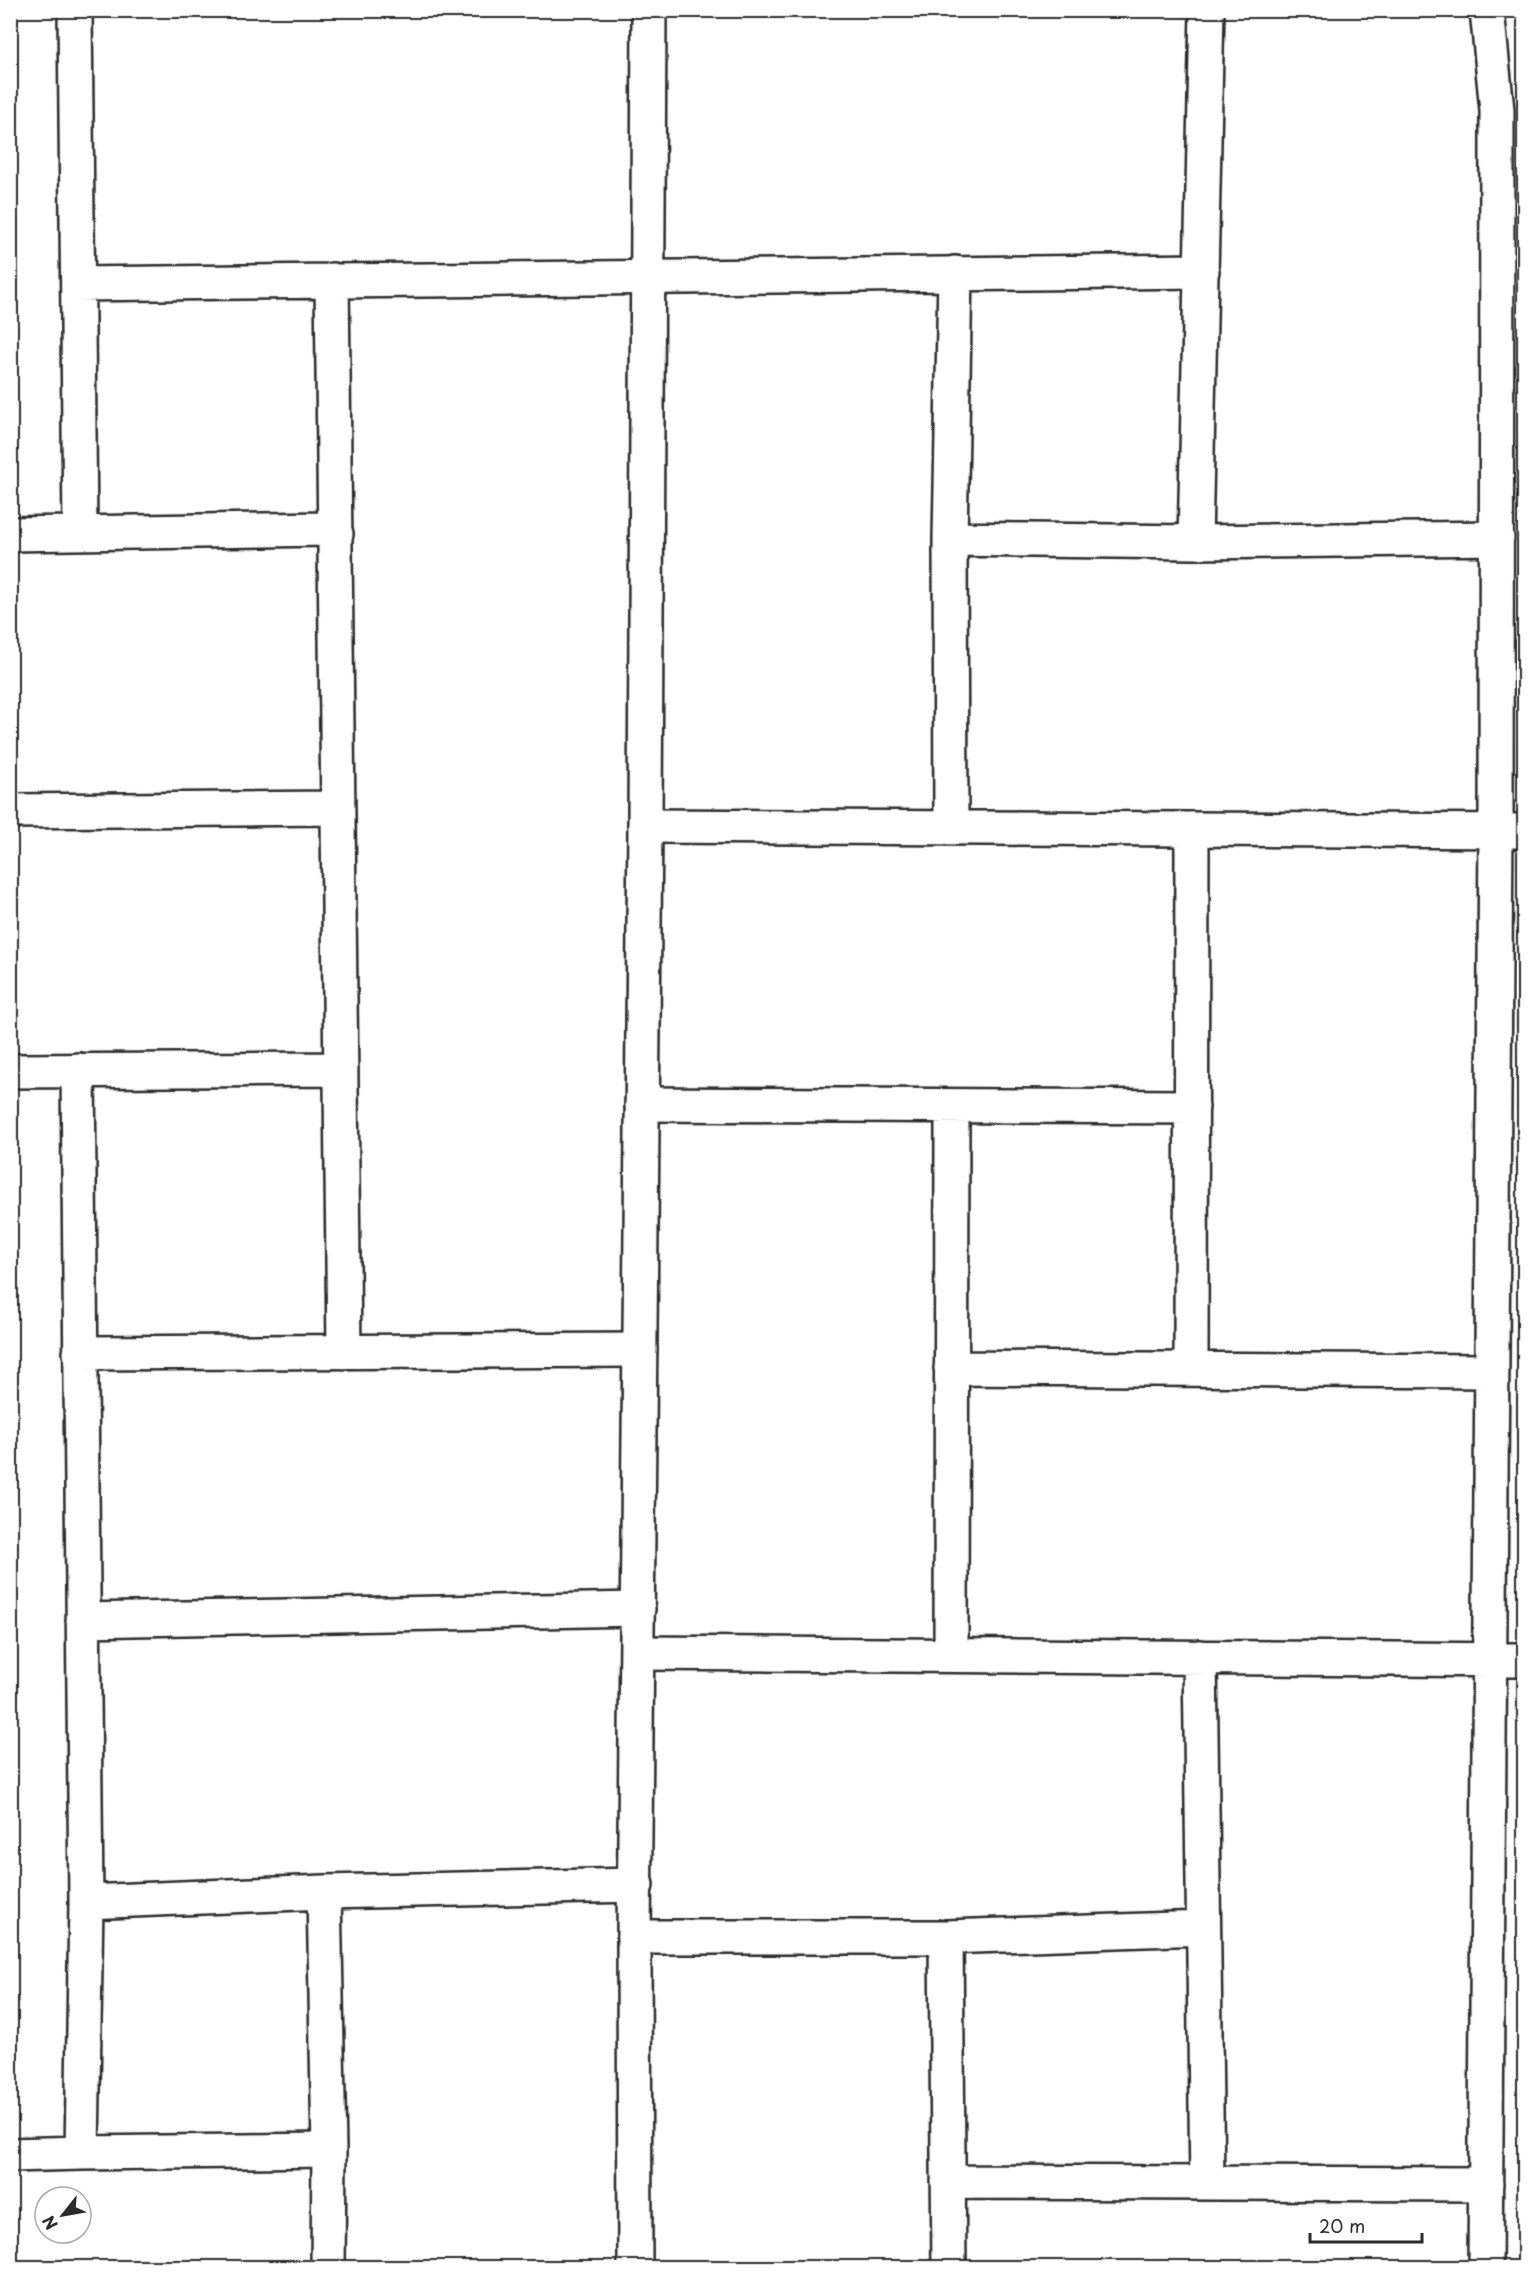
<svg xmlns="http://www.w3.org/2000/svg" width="1535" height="2278" font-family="'Playpen Sans',sans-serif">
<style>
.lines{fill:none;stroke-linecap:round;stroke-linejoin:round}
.minor-casing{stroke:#2b2b2b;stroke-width:38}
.tertiary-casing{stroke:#2b2b2b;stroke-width:38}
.minor{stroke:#fff;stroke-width:33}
.tertiary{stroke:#fff;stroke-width:33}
</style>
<rect width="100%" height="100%" fill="#fff"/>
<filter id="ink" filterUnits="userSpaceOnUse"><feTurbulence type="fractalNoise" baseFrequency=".0167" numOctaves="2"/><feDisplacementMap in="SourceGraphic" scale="12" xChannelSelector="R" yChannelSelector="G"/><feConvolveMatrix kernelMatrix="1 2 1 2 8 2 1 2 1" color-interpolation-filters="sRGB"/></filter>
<g filter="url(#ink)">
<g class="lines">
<defs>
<path id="minor" d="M75 10 80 533
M332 280 344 1352
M78 284 1202 271
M10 534 326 529 336 534
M950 539 1195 542 1497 538
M1195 542 1207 10
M10 811 338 808
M645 826 1524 831
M951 826 950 539 955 273
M78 1070 86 1902
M10 1071 341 1069
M642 1104 1192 1107
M80 1353 640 1350
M951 1368 1492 1371
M1191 1369 1192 829
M83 1620 638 1609
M638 1653 1524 1660
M951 1655 952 1106
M1200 1657 1207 2183
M324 1892 329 2150 328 2268
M634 1937H946L949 2268
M946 1937 1203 1928
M82 2153 329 2150
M10 2155 82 2153 86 1902 324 1892 636 1885
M948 2182 1486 2184
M1485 2268 1496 830 1497 110 1487 10"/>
<path id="tertiary" d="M635 2268 634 1937 645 826 649 10"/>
</defs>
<use href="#minor" class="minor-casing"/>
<use href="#tertiary" class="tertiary-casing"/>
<use href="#minor" class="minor"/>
<use href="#tertiary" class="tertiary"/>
</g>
</g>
<rect width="1535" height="2278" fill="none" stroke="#fff" stroke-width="36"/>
<rect x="18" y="18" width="1499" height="2242" fill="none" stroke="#2b2b2b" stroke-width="2" filter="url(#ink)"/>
<g transform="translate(63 2215) rotate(239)"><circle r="28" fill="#ffffff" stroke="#aaaaaa" stroke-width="1.5"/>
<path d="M0-4.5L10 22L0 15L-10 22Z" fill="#2b2b2b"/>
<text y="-9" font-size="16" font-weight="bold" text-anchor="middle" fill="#2b2b2b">N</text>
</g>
<path d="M1310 2233v9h112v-9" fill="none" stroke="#2b2b2b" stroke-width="3"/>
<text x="1319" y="2233" font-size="18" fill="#2b2b2b" stroke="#ffffff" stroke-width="4.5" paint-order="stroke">20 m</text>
</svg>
